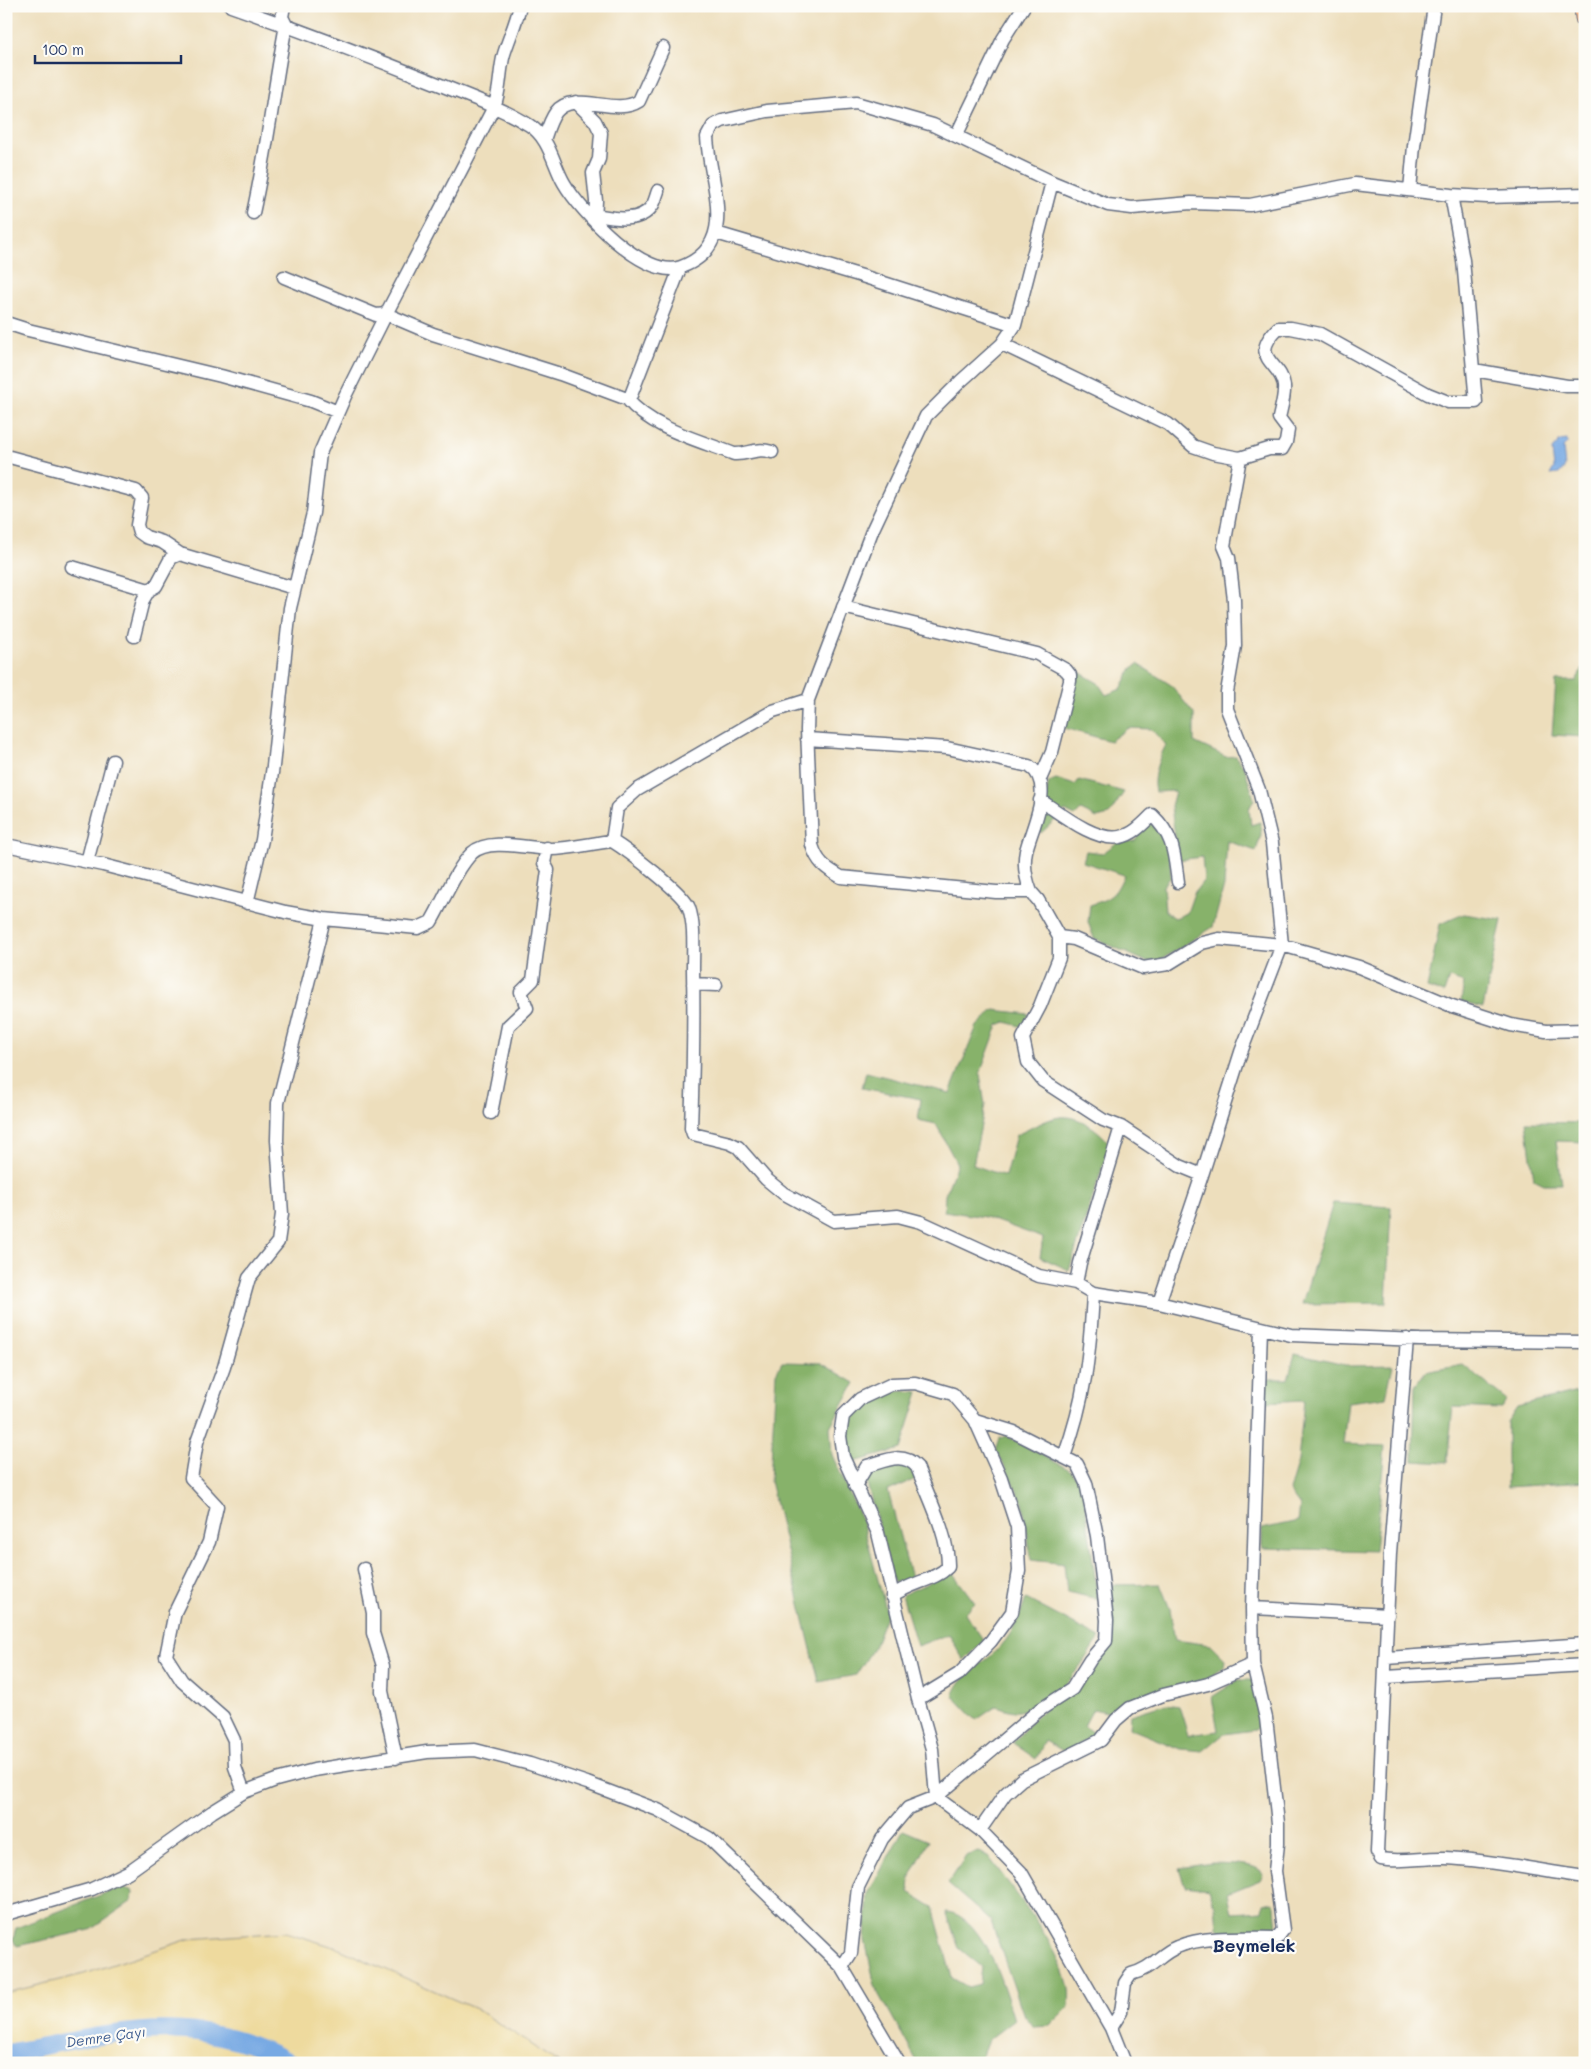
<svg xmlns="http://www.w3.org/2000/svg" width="1591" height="2069" font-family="Mali,sans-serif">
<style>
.forest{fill:#87b26a;stroke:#517064}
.sand{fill:#eeda9e;stroke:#84847e}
.water{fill:#77a9e3;stroke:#496ca0}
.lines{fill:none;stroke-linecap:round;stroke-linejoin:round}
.river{stroke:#77a9e3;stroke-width:18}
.minor-casing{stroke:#646c7f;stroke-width:15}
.highway-casing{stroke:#646c7f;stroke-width:21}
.minor{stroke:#fff;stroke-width:12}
.highway{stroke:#fbbb8d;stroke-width:19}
.labels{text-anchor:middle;stroke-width:4.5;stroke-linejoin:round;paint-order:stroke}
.water-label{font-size:14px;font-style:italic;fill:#3b5a8d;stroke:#fdfcf7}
.district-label{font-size:18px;font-weight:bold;fill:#1b2f5e;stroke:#fdfcf7}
</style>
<rect width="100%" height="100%" fill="#fdfcf7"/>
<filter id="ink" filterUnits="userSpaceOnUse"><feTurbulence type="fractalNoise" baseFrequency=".02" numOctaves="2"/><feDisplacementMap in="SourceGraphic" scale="10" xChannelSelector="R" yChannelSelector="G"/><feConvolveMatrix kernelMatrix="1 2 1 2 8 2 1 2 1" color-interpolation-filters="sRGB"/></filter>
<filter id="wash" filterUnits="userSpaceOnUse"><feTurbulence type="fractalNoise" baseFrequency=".0096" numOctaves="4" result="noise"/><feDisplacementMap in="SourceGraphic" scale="20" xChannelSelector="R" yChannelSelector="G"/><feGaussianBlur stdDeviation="1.12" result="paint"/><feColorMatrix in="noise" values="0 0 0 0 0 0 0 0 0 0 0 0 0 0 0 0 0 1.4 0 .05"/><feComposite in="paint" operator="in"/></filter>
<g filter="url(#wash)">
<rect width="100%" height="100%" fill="#eddebc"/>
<path class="forest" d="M1138 664 1171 685 1194 714V742L1226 757 1236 756 1245 769 1254 799 1249 809 1251 825 1260 822 1261 835 1256 851 1227 841 1224 886 1213 927 1159 961 1147 962 1094 938 1088 922 1090 905C1112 898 1115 895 1124 875L1083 862 1086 851 1103 853 1118 842 1135 841 1144 827 1151 823 1169 842 1171 877 1163 886 1165 911 1175 918 1187 913 1194 893 1204 880 1202 857 1178 860 1171 806 1175 791 1155 792C1151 777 1159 758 1166 745L1151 729 1128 728 1110 741 1064 728 1079 672 1098 683 1106 695 1121 689 1132 668Z
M1585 664V737L1552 735 1556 681H1576Z
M1056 779 1075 785 1079 780 1124 792 1109 815 1097 818 1081 810 1075 816 1065 811 1041 833 1039 829 1049 782Z
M1464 914 1502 920 1483 1008 1461 1002 1464 983 1449 978 1444 993 1427 988 1440 924Z
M994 1010 1029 1014 1023 1027 1006 1022 998 1025 980 1074 985 1105 973 1165 1005 1176 1016 1135C1028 1130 1048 1118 1060 1117 1079 1115 1099 1130 1110 1144L1069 1270 1040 1257 1043 1238 985 1217 944 1211 945 1195 957 1164 936 1124 918 1120 921 1099 862 1088 866 1072 950 1093 977 1026Z
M1526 1122 1585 1123V1142L1556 1141 1562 1184H1544L1534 1179Z
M1333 1203 1391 1207 1386 1303 1302 1304Z
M1295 1354 1350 1366 1393 1365 1386 1397 1348 1402 1343 1444 1385 1446 1375 1551 1262 1548V1529L1298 1521 1300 1506 1289 1491 1298 1461 1304 1400 1265 1402 1268 1379H1288Z
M782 1362 821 1363 855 1383 830 1427 832 1455 862 1521 887 1613 874 1647 856 1675 819 1682 770 1481 776 1373Z
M1463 1365 1507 1400 1501 1409 1453 1407 1447 1463 1413 1461 1415 1386 1425 1372Z
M892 1390 919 1392 901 1449 851 1463C844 1416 850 1411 892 1390Z
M1585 1390V1482L1507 1487V1422L1517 1407Z
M1007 1436 1070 1470 1083 1488 1098 1599 1067 1592 1064 1564 1031 1560 1023 1503 996 1450 1000 1438Z
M903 1461 910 1465 918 1478 888 1491 911 1578 894 1583 866 1480 871 1471Z
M952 1572 975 1603 965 1613 984 1641 964 1661 949 1634 917 1646 902 1595Z
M1160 1584 1170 1609 1175 1640 1211 1645 1226 1660 1225 1667 1202 1682 1133 1697 1111 1713 1093 1709 1084 1726 1094 1734 1077 1746 1065 1752 1045 1741 1036 1759 1013 1743 1032 1720 1089 1670 1113 1636 1111 1585Z
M1026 1599 1100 1638C1080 1665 1057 1707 1019 1711 1013 1712 1003 1708 997 1706L976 1720 953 1696C963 1671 977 1669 995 1652 1011 1638 1019 1618 1026 1599Z
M1238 1680H1252L1262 1724 1255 1730 1224 1734 1203 1751 1180 1749 1129 1728 1130 1715 1166 1704 1179 1706 1188 1735 1218 1731 1212 1697Z
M903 1830 929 1841 910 1877 909 1892 933 1907 952 1978 968 1987 980 1984 982 1967 959 1948 946 1912C983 1914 1005 1990 1014 2020L988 2040 979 2063H918L875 1986 865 1940 868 1894Z
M978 1852 988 1856C1014 1891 1059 1945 1069 1988 1070 1994 1069 2001 1069 2007L1050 2026 1034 2027 1024 2016 991 1921 948 1884 966 1856Z
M1212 1863C1224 1864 1258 1862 1263 1874L1260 1880 1228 1893 1232 1913 1263 1911 1264 1904 1272 1902 1275 1904 1277 1932 1226 1935 1217 1927 1215 1905 1212 1901 1208 1889 1185 1886 1179 1868Z
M121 1887 133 1891 132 1901 90 1930 17 1946 13 1940 16 1928Z"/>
<path class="sand" d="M286 1932 337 1948 478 2010 560 2063H6V1993L84 1974 189 1939Z"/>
<path class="water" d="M1567 440V444L1563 448 1565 467 1559 474 1550 475 1554 468 1552 450 1560 441Z"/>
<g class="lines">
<path class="river" d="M6 2053C108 2035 194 2008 291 2063"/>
</g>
</g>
<g filter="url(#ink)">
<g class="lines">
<defs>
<path id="minor" d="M231 6C299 30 366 55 433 82 465 95 500 107 529 125 550 138 553 164 564 183 580 211 645 281 681 267 741 245 709 183 707 137L713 126 722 121 767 111 856 103 933 125 1052 182 1108 205 1132 208 1191 203 1250 205 1355 184 1451 195 1487 197 1585 194
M576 102 595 121 601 133 599 159 593 173 596 201 595 221
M957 134 1003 39 1024 6
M544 140C547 131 550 120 556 112 573 89 615 117 639 101L663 48
M1410 190 1414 146 1434 6
M253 213C267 151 274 88 286 25L282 17 284 6
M595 215C612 218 640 224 652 206 655 202 656 196 658 191
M716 233 862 276 1015 325
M284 277 376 315 386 314 433 334 560 374 627 399 631 395 680 268
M6 323 28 330 221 376 311 401 338 412
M1002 344 1015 325 1052 182
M1474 370 1567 386H1585
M627 399C652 429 699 440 734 454 749 455 754 447 772 452
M6 456 136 491 142 498 137 525 139 532 146 537 162 542 180 554 294 588
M72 567 149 590 156 586 171 558 180 554
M843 607 1037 654 1066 670 1070 675V681L1052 752 1041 777
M134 636 143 600 149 590
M808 700 807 730 812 845C817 862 825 868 841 877L996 892H1031L1038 900 1059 937 1074 939 1143 968 1168 964 1202 943 1219 939 1282 945 1359 967 1452 1006 1511 1025 1546 1031 1585 1030
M807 739 947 748 1029 766C1056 783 1032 826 1026 851 1023 865 1026 879 1031 892
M1040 800C1060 813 1095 842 1120 837 1133 835 1143 824 1152 815 1174 836 1174 853 1178 882
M612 841C628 851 684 893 689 908 695 926 693 950 693 969 694 1022 693 1075 691 1128L693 1134 730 1143 738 1147 766 1179 783 1193 834 1221 898 1216 921 1222 1039 1276 1076 1283
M6 845 103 865 285 912 324 919 418 928 431 922C443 902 456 869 472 853 489 837 530 849 551 849 571 849 592 843 612 841L617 808 637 790 773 711 808 700 872 531 926 416 961 381 1002 344 1168 424 1193 446 1213 453 1240 458 1269 449H1282L1286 442 1288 430 1279 418C1281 408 1285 396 1284 386 1282 362 1247 359 1278 328H1291L1320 334 1428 394 1448 402H1476L1463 260 1451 195
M87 862 113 761
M247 903 262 840 273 766 290 608 313 513 320 453 345 396 386 314 494 107C501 90 499 71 504 54 509 38 516 23 520 6
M1059 937V958L1040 1006 1023 1038 1028 1062 1043 1081 1103 1120 1121 1127 1180 1166 1202 1175 1241 1052 1282 945 1272 843 1259 790 1227 709V692L1235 646 1234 600 1229 558 1224 546 1240 458
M693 984 716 985
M491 1113 508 1026 527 1008 521 992 533 980 548 870 544 863 547 848
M1121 1127 1080 1263 1076 1283 1093 1293 1159 1303 1291 1335 1420 1340 1585 1342
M1159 1303 1202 1175
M1407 1339 1390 1553 1377 1852 1381 1859C1403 1863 1424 1857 1446 1858 1492 1860 1540 1871 1585 1877
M975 1420 1014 1432 1077 1464 1086 1483 1097 1536 1107 1620 1106 1641 1090 1660 1072 1689 1038 1711 936 1797 980 1830 1021 1872 1111 2028 1125 2063
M1064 1457C1085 1399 1090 1354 1093 1293
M855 1486 867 1466C885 1461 903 1451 917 1467 928 1496 949 1536 948 1567 934 1581 911 1582 892 1596
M364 1569 373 1613V1633L383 1666 382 1691 396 1758
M1252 1608 1388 1615
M1387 1658 1585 1644
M1386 1677 1585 1665
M244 1792 235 1767 234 1740 223 1717 182 1681 166 1656 175 1612 209 1542 217 1506 191 1478 197 1442 224 1367 249 1278 278 1242 282 1214 277 1140 278 1103 324 919
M980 1830 1005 1794 1022 1779 1101 1740 1116 1720 1130 1708 1163 1695 1208 1684 1253 1664 1252 1608 1261 1328
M6 1914 92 1889 128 1872 212 1812 244 1792 276 1780 314 1770 427 1752 475 1750 530 1764 587 1783 658 1810 709 1838 842 1967 899 2063
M842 1967 851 1953 858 1887 882 1839 908 1808 936 1797 932 1749 918 1699 878 1533 843 1457 840 1436 843 1416 860 1399 892 1384 915 1383 953 1394 975 1420 1001 1478 1017 1527 1019 1571 1012 1612 991 1641 959 1674 918 1699
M1111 2028 1121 2012 1125 1983 1131 1974C1152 1969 1160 1954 1177 1947 1204 1935 1247 1938 1277 1938L1283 1930 1275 1871 1278 1844V1823L1266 1718 1253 1664"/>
<path id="highway" d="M1584 6 1585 18"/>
</defs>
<use href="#minor" class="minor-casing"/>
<use href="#highway" class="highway-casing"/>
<use href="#minor" class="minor"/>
<use href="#highway" class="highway"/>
</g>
</g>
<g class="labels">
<g class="water-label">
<text transform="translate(106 2037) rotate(-8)" y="5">Demre Çayı</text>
</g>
<g class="district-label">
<text x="1254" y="1952">Beymelek</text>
</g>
</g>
<rect width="1591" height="2069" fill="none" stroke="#fdfcf7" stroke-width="25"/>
<path d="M35 55v8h146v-8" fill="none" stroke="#1b2f5e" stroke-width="2.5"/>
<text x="42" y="55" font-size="15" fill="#1b2f5e" stroke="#fdfcf7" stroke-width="4" paint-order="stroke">100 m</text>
</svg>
